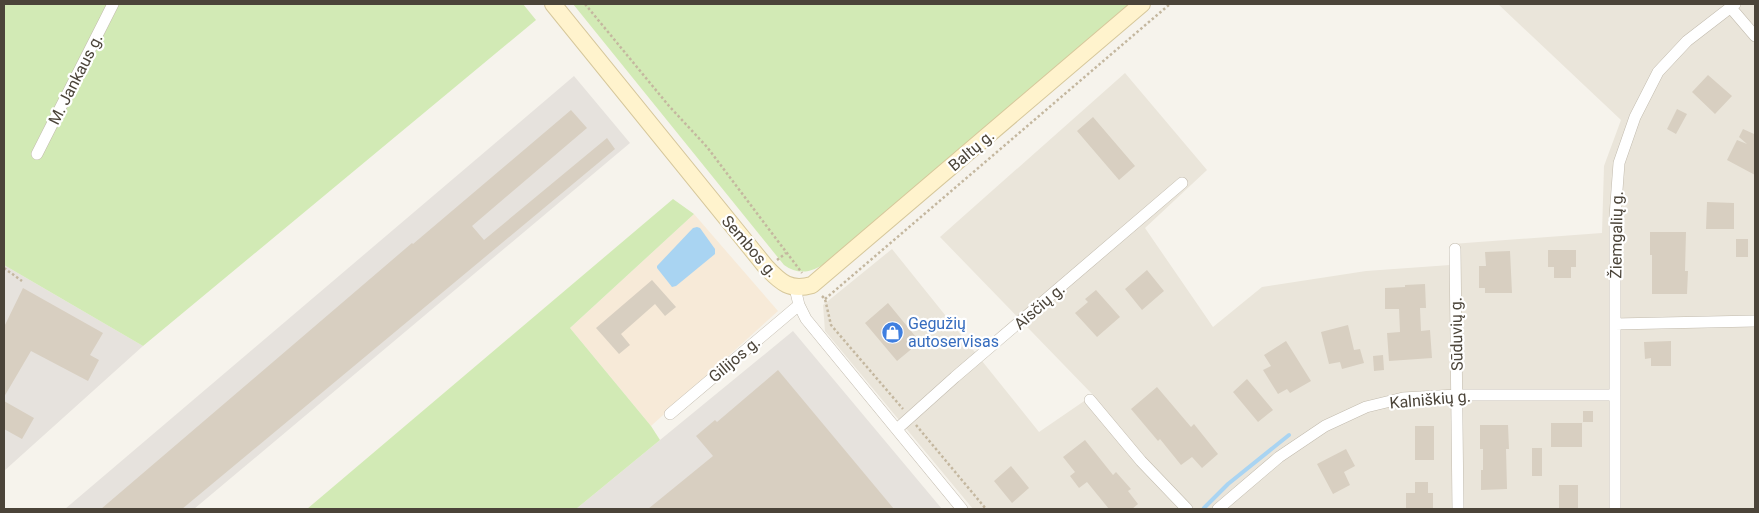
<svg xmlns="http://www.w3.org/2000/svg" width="1759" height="513" font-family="Roboto,sans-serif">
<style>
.residential{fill:#eae5da}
.commercial{fill:#f7ead8}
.industrial{fill:#e6e2dd}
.green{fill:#d2eab5}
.water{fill:#a9d4f2}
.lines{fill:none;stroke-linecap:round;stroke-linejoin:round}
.stream{stroke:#a9d4f2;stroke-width:4}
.building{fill:#d8cfc1}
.street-casing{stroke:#c2bbae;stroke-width:12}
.secondary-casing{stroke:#d6c79b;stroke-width:18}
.path{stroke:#c4b79f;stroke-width:2.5;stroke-dasharray:2.5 2.5;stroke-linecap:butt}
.street{stroke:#fff;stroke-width:11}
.secondary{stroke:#fff3cd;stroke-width:16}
.labels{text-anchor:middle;stroke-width:4.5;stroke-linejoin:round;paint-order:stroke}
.street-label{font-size:16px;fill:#4b4439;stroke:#fff}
.shop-label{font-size:16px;fill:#366cbe;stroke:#fff;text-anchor:start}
</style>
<rect width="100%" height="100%" fill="#f6f3ec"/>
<path class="residential" d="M1498 4H1755V509H973L825 331 823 305 892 249 1039 432 1093 395 940 237 1125 73 1207 170 1145 228 1213 327 1262 287 1366 271 1450 265 1452 244 1602 233 1604 166 1621 120Z"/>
<path class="commercial" d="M694 214 778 311 651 426 570 328Z"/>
<path class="industrial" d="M574 76 630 143 194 509H65Z
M4 265 143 346 4 471Z
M793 331 942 509H576L660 440Z"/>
<path class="green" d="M4 4H523L536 20 143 346 4 265Z
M573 4H1129L827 262C813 272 799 276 784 265Z
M673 199 694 214 570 328 651 426 660 440 576 509H307Z"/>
<path class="water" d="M697 227 700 228 715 249V254L676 286 672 287 657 268V266L693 228Z"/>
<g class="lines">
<path class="stream" d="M1204 508 1228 484 1289 435"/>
</g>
<path class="building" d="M1708 75 1732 96 1715 114 1692 92Z
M1677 109 1687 114 1676 134 1667 129Z
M571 110 587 128 472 226 484 240 607 138 615 149 182 509H101L412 243 413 244Z
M1093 117 1135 166 1119 180 1077 131Z
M1743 129 1754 134 1755 132V175L1727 160 1737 140 1747 144 1739 137Z
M1707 202 1734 203V229H1706Z
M1650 232H1686L1685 271H1688L1687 294H1652V255H1650Z
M1736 239H1748V257H1736Z
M1548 250H1576V267H1571V278H1554V267H1548Z
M1510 251 1512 293H1485V288H1479V266H1486L1485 252Z
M1147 270 1164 291 1142 310 1125 289Z
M652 280 676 307 665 316 655 304 621 334 630 345 619 354 596 328Z
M1425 284 1426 308H1420L1421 331 1430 330 1432 358 1389 361 1387 333 1400 332 1399 309H1385V288L1405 287V285Z
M23 288 103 333 90 355 99 360 88 381 31 351 4 397V327Z
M1096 290 1120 317 1097 337 1075 313 1088 302 1085 299Z
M888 303 920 342 897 361 865 323Z
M1348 325 1354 350 1360 349 1364 363 1342 369 1340 362 1329 364 1321 332Z
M1286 341 1311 381 1290 393 1287 389 1278 394 1263 370 1271 366 1264 355Z
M1671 341V366H1651V358L1645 359 1644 342Z
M1383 355 1384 370 1374 371 1373 356Z
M778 370 894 509H648L713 456 696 436 715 420 717 422Z
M1247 379 1273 410 1258 422 1233 392Z
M1157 387 1191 427 1194 424 1218 454 1202 468 1192 457 1181 465 1160 439 1158 441 1131 409Z
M4 401 34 418 22 439 4 429Z
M1583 411H1593V422H1583Z
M1551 423H1582V447H1551Z
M1480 425H1508L1509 449H1506L1507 489 1481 490V470H1483V449H1480Z
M1415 426H1434V460H1415Z
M1085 440 1113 475 1116 472 1131 489 1128 491 1138 504 1132 509H1109L1087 482 1079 488 1070 476 1075 472 1063 457Z
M1532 448H1542V476H1532Z
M1346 449 1355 466 1344 472 1350 485 1333 494 1317 464Z
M1011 466 1029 488 1012 503 994 481Z
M1415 482H1428V493H1433V509H1406V493H1415Z
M1559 485H1578V509H1559Z"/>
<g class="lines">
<defs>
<path id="street" d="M1731 8 1755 36
M37 154 113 4
M1455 249 1458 509
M795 288 799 305 806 319 962 509
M1615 324 1755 321
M1090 400 1141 461 1187 509
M670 414 799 305
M897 429 955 377 1182 183
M1218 509 1279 457 1325 426 1366 407 1403 398 1457 395H1615
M1615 509V217L1619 163 1635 117 1658 72 1687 41 1735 4"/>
<path id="secondary" d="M553 4 766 267C781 283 790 291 812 285L1142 4"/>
</defs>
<use href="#street" class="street-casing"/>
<use href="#secondary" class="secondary-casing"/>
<path class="path" d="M585 4 669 106 707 147 802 273
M777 260 786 253
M4 268 22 281
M822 296 825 299 831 325 903 409
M825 299 1170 4
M916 425 986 509"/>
<use href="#street" class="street"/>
<use href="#secondary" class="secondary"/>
</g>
<defs>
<symbol id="shop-disc" viewBox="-11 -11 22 22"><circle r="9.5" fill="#3f7fe0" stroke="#fff"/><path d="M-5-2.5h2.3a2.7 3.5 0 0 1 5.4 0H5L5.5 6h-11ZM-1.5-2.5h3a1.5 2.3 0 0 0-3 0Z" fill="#fff"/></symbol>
</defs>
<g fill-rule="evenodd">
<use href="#shop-disc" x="880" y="320" width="25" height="25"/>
</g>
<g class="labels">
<g class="street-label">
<text transform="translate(75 79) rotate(-63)" y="6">M. Jankaus g.</text>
<text transform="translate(971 150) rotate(-40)" y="6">Baltų g.</text>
<text transform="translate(1616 235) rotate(-89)" y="6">Žiemgalių g.</text>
<text transform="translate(750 246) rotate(49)" y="6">Sembos g.</text>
<text transform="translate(1039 306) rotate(-41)" y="6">Aisčių g.</text>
<text transform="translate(1456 334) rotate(-91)" y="6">Sūduvių g.</text>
<text transform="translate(734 359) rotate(-40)" y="6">Gilijos g.</text>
<text transform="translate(1430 399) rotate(-5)" y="6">Kalniškių g.</text>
</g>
<g class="shop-label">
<text x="908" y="329">Gegužių<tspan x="908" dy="18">autoservisas</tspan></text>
</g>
</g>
<rect width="1759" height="513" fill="none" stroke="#4b4439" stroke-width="10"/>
</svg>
